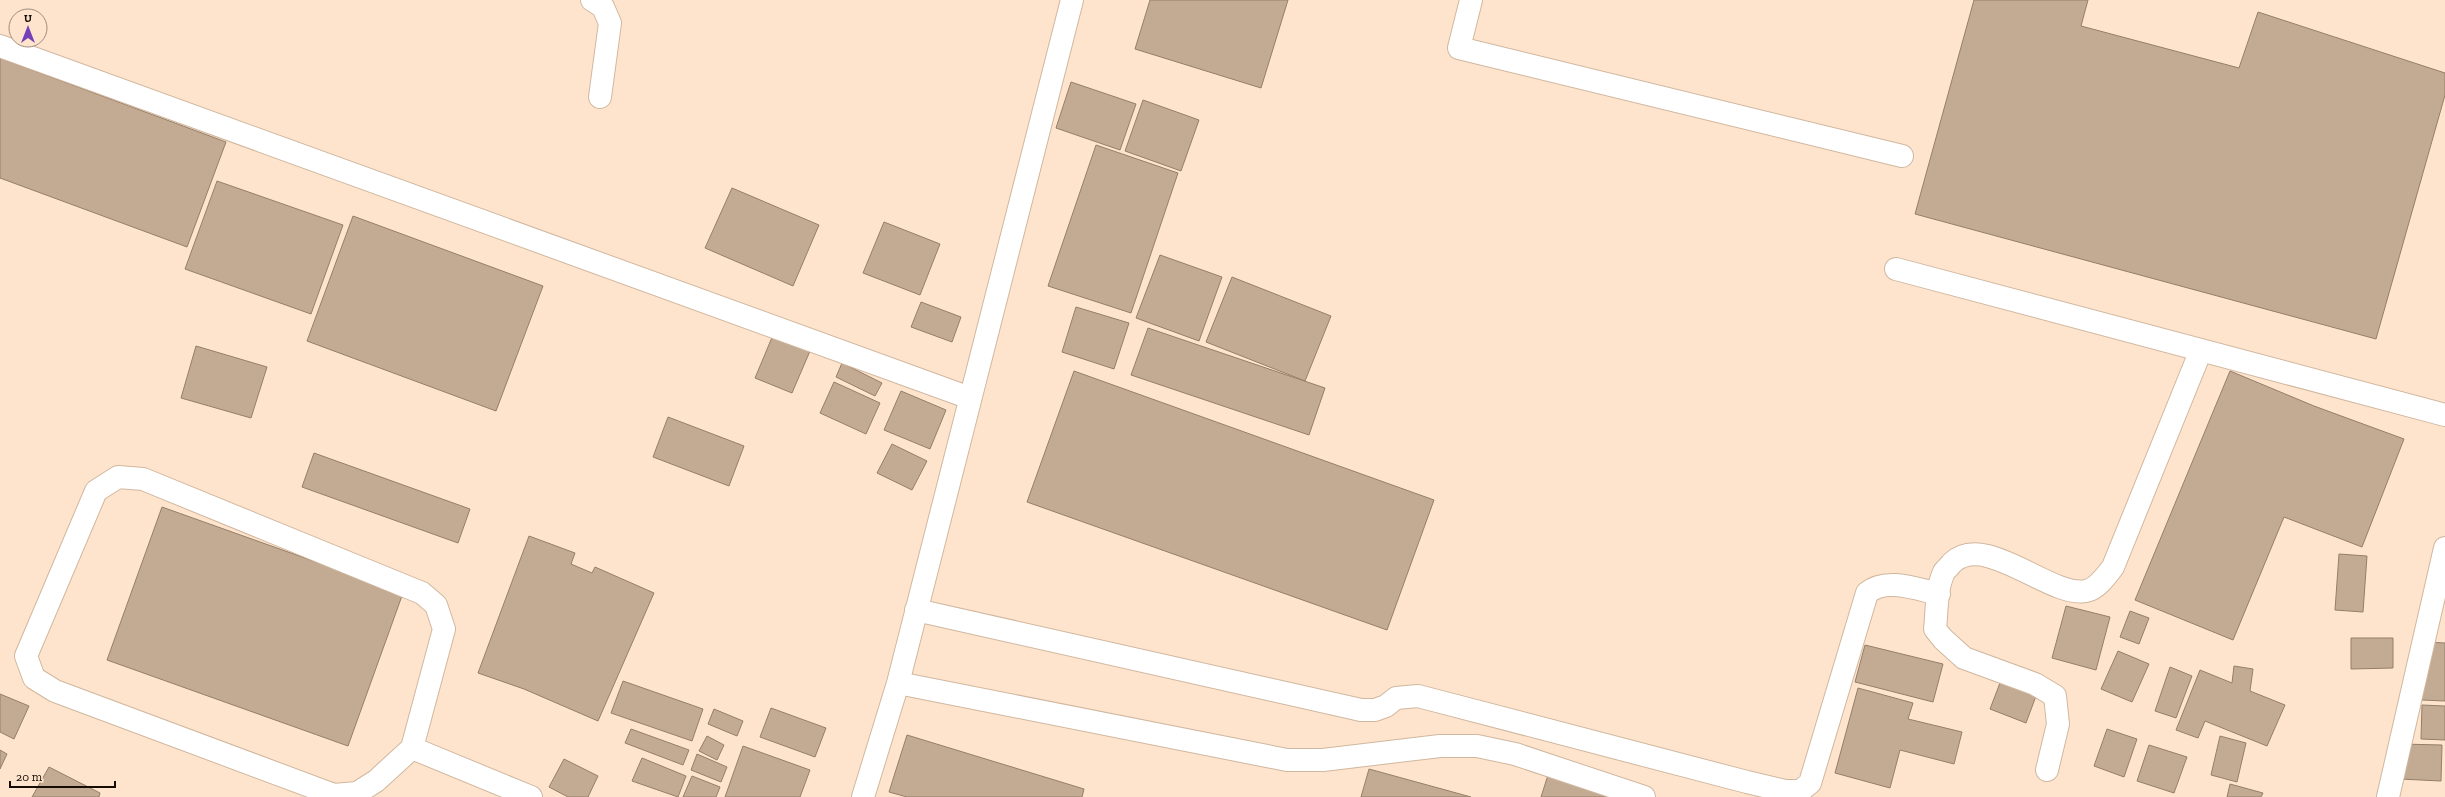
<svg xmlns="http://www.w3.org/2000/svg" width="2445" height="797" font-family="'Zilla Slab',serif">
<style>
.building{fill:#c3ab93;stroke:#957e68}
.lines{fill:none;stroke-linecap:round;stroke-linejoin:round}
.minor-casing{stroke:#d0b79f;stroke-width:24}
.minor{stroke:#fff;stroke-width:22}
</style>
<rect width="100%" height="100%" fill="#fee4cc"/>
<path class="building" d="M1150 0H1288L1261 88 1135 49Z
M1974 0H2088L2081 26 2239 68 2258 12 2445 73V95L2376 339 1915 214Z
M0 58 226 142 187 247 0 178Z
M1071 82 1136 104 1120 150 1056 128Z
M1143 100 1199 120 1181 171 1125 151Z
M1096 145 1178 173 1131 313 1048 286Z
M217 181 343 225 311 314 185 269Z
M732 188 819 225 793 286 705 248Z
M353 216 543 286 496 411 307 341Z
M884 222 940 244 920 295 863 273Z
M1160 255 1222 277 1199 341 1136 318Z
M1232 277 1331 316 1305 381 1206 342Z
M921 302 961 317 952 342 911 327Z
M1076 307 1129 323 1114 369 1062 352Z
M1148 328 1325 388 1309 435 1131 375Z
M773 335 810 351 792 393 755 378Z
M196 346 267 367 251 418 181 398Z
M842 363 882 383 875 396 836 377Z
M1074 371 1434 500 1387 630 1027 502Z
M2230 371 2314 406 2404 439 2362 547 2284 517 2233 640 2135 600Z
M834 382 880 403 866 434 820 413Z
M901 391 946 410 930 449 884 430Z
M668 417 744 446 729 486 653 457Z
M892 444 927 461 912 490 877 473Z
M314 453 470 509 458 543 302 487Z
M162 507 403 593 348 746 107 660Z
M529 536 575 553 571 564 592 573 595 567 654 593 598 721 524 689 478 673Z
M2339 554 2367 556 2363 612 2335 610Z
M2066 606 2110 617 2096 670 2052 658Z
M2130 611 2149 618 2139 644 2120 637Z
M2351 638H2393V668L2351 669Z
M2425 642 2445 643V701L2422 700Z
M1865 645 1943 664 1933 702 1855 682Z
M2118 651 2149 664 2132 702 2101 689Z
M2234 666 2253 669 2250 691 2285 705 2267 746 2205 721 2198 738 2176 730 2200 670 2232 683Z
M2170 667 2192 676 2176 718 2155 711Z
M623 681 703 709 692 741 611 713Z
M2000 683 2036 696 2026 723 1990 709Z
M1858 688 1913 703 1908 719 1962 732 1954 764 1900 750 1890 788 1835 773Z
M0 694 29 706 14 739 0 732Z
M2422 705 2445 706V740L2421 739Z
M771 708 826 728 815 757 760 737Z
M714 709 743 721 737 736 708 724Z
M631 729 689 750 683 765 625 743Z
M2107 729 2137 739 2124 777 2094 766Z
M907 735 1084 789 1082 797H907L889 792Z
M707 736 724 745 717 760 699 751Z
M2220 736 2246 743 2237 782 2211 775Z
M2401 744 2442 745 2441 781 2400 779Z
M2149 745 2187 757 2174 793 2137 781Z
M743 746 810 770 800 797H725Z
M0 750 7 754 0 769Z
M697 754 727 767 721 782 691 770Z
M642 758 686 776 678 797 632 781Z
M564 759 598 776 588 797H568L549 787Z
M49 767 100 793 99 797H32Z
M1369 769 1471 797H1361Z
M1548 775 1621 797H1541Z
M692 776 720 787 716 797H683Z
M2230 784 2263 793 2261 797H2227Z"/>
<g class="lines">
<defs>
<path id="minor" d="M592 0 603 7 610 23 600 97
M1471 0 1459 48 1902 156
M0 46 970 398
M1896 269 2445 415
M118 477 143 479 422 593 436 605 444 629 412 748 376 781 357 793 334 795 55 691 34 678 26 656 96 491Z
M916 610 1361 710H1375L1386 706 1396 698 1418 696 1747 782 1785 791H1800L1810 783 1867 593C1886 577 1916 589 1939 594
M898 683 1287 760H1323L1440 746H1477L1515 754 1644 797
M412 748 531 797
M2047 770 2058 724 2055 696 2035 684 1964 658 1943 639 1935 629C1937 611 1936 589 1944 572 1946 569 1950 566 1952 563 1985 531 2050 598 2086 591 2097 589 2107 575 2113 567L2201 350
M863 797 898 683 1072 0
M2388 797 2445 548"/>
</defs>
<use href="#minor" class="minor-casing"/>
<use href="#minor" class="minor"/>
</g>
<g transform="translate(28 28)"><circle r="19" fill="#fee4cc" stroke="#a08d7c"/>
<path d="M0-3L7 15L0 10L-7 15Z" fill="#7440b7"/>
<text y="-6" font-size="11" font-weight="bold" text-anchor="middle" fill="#130b04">U</text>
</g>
<path d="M10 781v6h105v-6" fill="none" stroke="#130b04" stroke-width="2"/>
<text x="16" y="781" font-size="12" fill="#130b04" stroke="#fee4cc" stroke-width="3" paint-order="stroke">20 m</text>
</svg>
